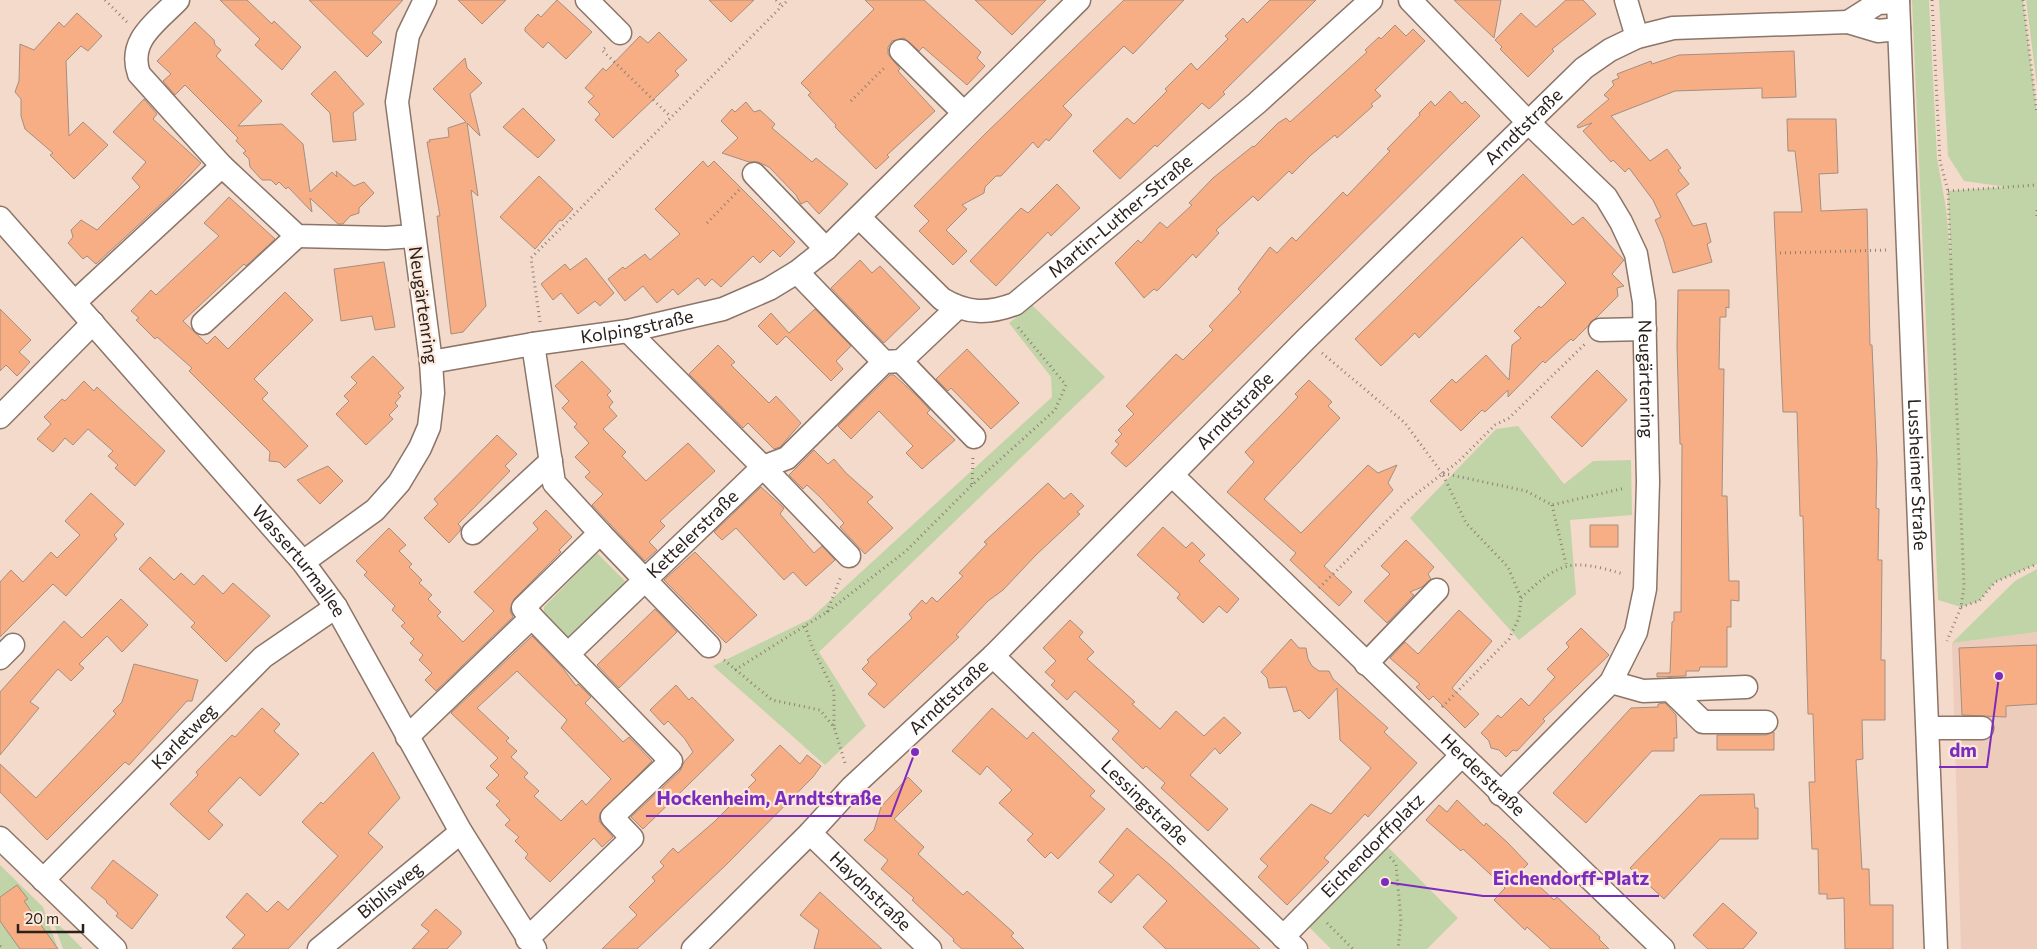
<svg xmlns="http://www.w3.org/2000/svg" width="2037" height="949" font-family="Commissioner,sans-serif">
<style>
.built{fill:#edccbb}
.green{fill:#c1d4a7}
.building{fill:#f7ae84;stroke:#a58e80;fill-rule:evenodd}
.lines{fill:none;stroke-linecap:round;stroke-linejoin:round}
.minor-casing{stroke:#8c7568;stroke-width:25}
.path{stroke:#907f75;stroke-width:3;stroke-dasharray:1 4;stroke-linecap:butt}
.minor{stroke:#fff;stroke-width:22}
.labels{text-anchor:middle;stroke-width:4.5;stroke-linejoin:round;paint-order:stroke}
.street-label{font-size:18px;fill:#2a211c;stroke:#fde8dc}
.leader{fill:none;stroke:#7b2cbf;stroke-width:2}
.callout-dot{fill:#7b2cbf;stroke:#fde8dc;stroke-width:2}
.callout-label{font-size:19px;text-anchor:middle;font-weight:bold;fill:#7b2cbf;stroke:#fde8dc;stroke-width:4.5;stroke-linejoin:round;paint-order:stroke}
</style>
<rect width="100%" height="100%" fill="#f4dacb"/>
<path class="built" d="M2037 632V949H1961L1952 643Z"/>
<path class="green" d="M1912 0H1929L1937 158 1946 208 1951 261 1948 191 2007 187 1964 181 1948 156 1939 0H2023L2037 114V564L1995 582 1979 601 1961 607 1938 600Z
M2026 0H2037V86Z
M1032 305 1105 377 819 652 866 726 825 765 713 666 810 619 1052 397 1051 377 1009 323Z
M1518 426 1564 484 1593 461 1631 460 1632 515 1570 520 1576 594 1519 640 1410 518 1496 429Z
M597 553 630 586 571 646 544 619V607Z
M2037 569V632L1952 643 2015 581Z
M1386 845 1458 918 1427 949H1331L1306 924Z
M0 865 43 907 58 949H0Z
M52 918 83 949H63Z"/>
<path class="building" d="M220 0H247L272 24 274 21 301 47 282 70 255 45 260 39Z
M309 0H403L372 33 382 42 367 57Z
M458 0H506L482 24Z
M557 0 592 32 566 59 548 42 543 48 525 31V28L538 14 541 17Z
M709 0H754L731 22Z
M865 0H924L981 52 977 58 985 66 967 85 923 47 919 51 904 38 892 41 888 47V54L900 69 898 71 935 111 887 155 889 157 876 169 835 127 836 125 808 95 811 93 801 83 874 9Z
M975 0H1046L1012 35Z
M1124 0H1184L1133 54 1124 46 1063 106 1072 115 1049 141 1046 139 1038 148 1033 142 1001 176H996L985 187 984 193 962 205 967 209 946 230 967 251 953 265 919 231 929 221 914 206 985 134Z
M1270 0H1316L1223 92 1225 94 1209 109 1202 103 1157 147 1155 145 1120 179 1093 151 1127 118 1134 124 1167 91 1165 89 1191 63 1197 70 1228 39 1225 36 1243 18 1247 23Z
M1454 0H1501L1494 38Z
M1566 0H1583L1596 14 1552 49 1554 51 1528 77 1500 49 1502 47 1495 40 1521 13 1536 27Z
M77 13 102 36 88 51 81 46 66 61 69 136 83 122 108 145 74 179 50 155 53 153 25 129 21 116V99L15 92 19 81 20 44 34 50 59 22 64 27Z
M195 22 214 40 215 45 221 50 216 56 262 101 238 126 282 124 303 144 310 192 332 172 337 177 336 171 354 186 364 182 374 193 359 208V213L350 216 343 224H338L310 198 312 212 288 187 286 189 279 182 276 185 271 180H262L250 167 249 159 243 153 246 151 236 141 238 138 185 85 175 95 163 81 171 74 157 61Z
M1395 25 1406 36 1413 29 1425 41 1375 90 1381 96 1371 104 1373 106 1337 138 1335 135 1311 155 1292 174 1289 171 1258 201 1253 196 1216 230 1219 233 1196 258 1193 254 1157 291 1154 289 1144 298 1115 263 1138 240 1141 243 1160 222 1167 228 1192 205 1189 203 1213 178 1253 146 1254 147 1278 123 1286 118 1290 122 1367 52 1365 50 1379 37 1381 39Z
M659 32 687 60 675 71 679 75 613 138 595 120 600 114 588 102 594 96 585 88 603 68 606 71 640 36 648 43Z
M1794 51 1796 97 1762 98V88L1675 91 1611 116 1650 161 1667 149 1681 168 1678 170 1689 184 1676 194 1693 226 1706 223 1711 242 1707 244 1712 262 1673 273 1663 238 1655 220 1661 217 1653 200 1629 168 1625 172 1613 160 1611 162 1583 131 1592 123 1578 128 1577 126 1609 99 1604 95 1614 85 1612 81 1619 78 1617 74 1651 61 1652 64 1679 55Z
M465 58 467 68 482 83 470 94 480 136 467 123 478 196 471 190 486 306 463 332 451 334 437 216H440L427 142H430L429 140 449 137 448 128 466 122 433 89Z
M335 71 364 104 353 113 356 140 333 142 330 113 311 94Z
M1450 91 1462 104 1465 101 1480 116 1134 460 1126 467 1111 453 1119 444 1115 441 1122 434 1118 430 1134 414 1126 406 1176 354 1183 360 1213 330 1209 326 1241 292 1238 289 1270 247 1277 253 1292 237 1296 241 1343 192 1347 196 1390 151 1387 149 1420 115 1419 113 1431 101 1435 106Z
M144 99 157 114 153 119 201 163 174 192 96 264 87 256 83 259 68 243 73 237 71 230 81 220 97 230 140 187 132 178 146 162 113 132Z
M746 102 754 112 760 110 775 124 772 128 812 162 816 158 848 184 819 214 807 201 801 204 796 195 769 167 758 162H749L722 153 738 138 721 121 732 109 735 112Z
M523 108 555 140 538 158 503 127Z
M1787 119H1836L1838 173 1819 174 1821 211 1867 209 1870 345H1872L1877 461 1876 508 1879 509 1878 560H1882L1881 660H1885V720H1862L1863 759 1856 760 1862 869H1869L1870 905H1893V949H1845L1844 898 1827 899V894H1819L1818 849H1812L1809 782H1815L1813 714H1808L1803 516H1800L1797 412H1783L1774 212H1802L1795 151H1788Z
M703 161 708 167 714 161 795 242 780 257 773 250 760 263 753 256 721 287 712 279 705 286 698 278 678 295 673 289 657 303 643 286 625 301 608 279 623 267 625 269 645 254 650 260 680 234 655 209Z
M1523 174 1573 225 1583 217 1624 260 1612 274 1624 286 1617 288 1618 296 1573 341 1571 339 1545 363 1543 361 1508 397V390L1485 412 1482 410 1461 431 1430 401 1452 379 1456 383 1486 355 1509 380 1512 345 1521 338 1514 331 1539 306 1541 308 1566 283 1522 237 1419 338 1415 333 1381 366 1355 339Z
M539 176 573 209 562 221 560 220 535 249 500 217Z
M1057 184 1080 208 1051 236 1048 232 996 286 970 261 1021 208 1028 213Z
M229 197 275 239 246 266 244 264 183 321 207 344 215 336 228 349 285 292 313 320 254 379 268 393 262 399 308 446 285 468 279 462 269 461 270 452 189 371 192 368 157 337 155 339 136 320 139 318 131 311 151 290 156 295 219 236 204 223Z
M586 258 614 293 600 306 595 301 578 314 561 293 553 300 541 284 565 264 570 270Z
M860 260 872 273 880 266 920 308 884 343 831 288Z
M384 262 395 327 375 330 372 316 341 321 334 269Z
M1678 290H1729V308L1726 307V317H1720L1719 369H1724L1722 496H1727L1729 581H1739V601L1731 600V627H1727V667H1700L1699 671H1686V676L1657 677V673H1670L1672 622 1674 621V612H1681L1682 444H1680L1677 347Z
M0 309 31 340 19 352 30 362 17 376 6 365 0 371Z
M815 309 851 346 836 361 843 369 831 381 786 336 777 345 758 326 771 313 789 333Z
M718 345 735 362 731 365 769 403 776 396 801 423 780 447 774 449 748 423 743 428 689 374Z
M967 349 1019 403 991 429 951 388 948 391 936 379Z
M373 356 404 388 398 393 401 396 395 403 398 406 389 415 393 419 366 445 336 414 349 401 344 396 357 383 351 377Z
M582 361 611 391 607 395 613 402 609 407 617 416 603 429 626 452 622 456 646 481 688 443 715 471 660 521 665 526 649 542 657 550 645 561 592 505 603 494 585 477 590 472 575 457 589 443 574 427 577 424 562 408 569 401 555 386Z
M1597 370 1627 400 1582 447 1551 417Z
M890 375H894L918 397 930 410 927 413 955 440 922 469 906 453 913 446 879 411 851 439 838 426Z
M1309 380 1332 402 1328 406 1340 418 1264 499 1301 533 1368 465 1378 473 1397 465 1388 483 1393 490 1324 566 1352 592 1339 606 1290 560 1296 553 1227 492 1254 462 1245 452 1279 417 1298 397 1295 394Z
M84 381 94 391 97 387 165 451 135 486 115 468 118 465 108 456 113 451 88 429 73 445 65 438 53 452 37 439 51 424 44 417 62 399 65 401Z
M497 435 517 454 505 466 510 471 458 524 461 527 460 531 449 543 424 518 438 504 434 499Z
M814 450 828 464 834 459 846 473 873 497 867 502 893 528 865 554 840 527 844 523 820 497 807 485 803 489 789 475Z
M328 466 343 481 320 504 297 480Z
M1048 483 1064 499 1071 493 1084 506 1077 512 1080 514 1036 555 1003 590 988 601 956 635 959 637 884 708 868 694 877 684 862 669 869 662 867 660 912 618 909 614 922 600 926 604 932 597 937 602 963 576 959 573 987 544 984 542Z
M761 487 784 508 780 514 814 553 822 546 835 560 806 586 793 572 784 580 736 528 722 540 714 532Z
M91 493 124 524 114 535 117 539 66 596 53 584 0 637V582L11 570 23 582 51 552 57 558 80 535 65 521Z
M546 510 572 537 559 550 561 552 514 599 510 611 513 617 436 691 425 680 432 673 419 660 423 655 410 643 414 639 401 626 405 623 392 610 395 606 364 575 367 572 356 561 389 528 406 545 399 551 412 564 409 567 422 580 419 583 432 595 428 599 441 612 437 616 463 642 494 611 474 592 538 529 533 523Z
M1590 525H1618V547H1590Z
M1163 527 1186 548 1192 542 1205 555 1199 561 1239 599 1227 613 1219 606 1203 623 1177 598 1180 594 1137 555Z
M1406 540 1434 567 1428 574 1431 579 1422 587 1410 592 1414 595 1387 623 1364 601 1390 574 1381 566Z
M695 552 757 615 726 643 664 580Z
M150 557 174 580 181 573 194 585 203 575 223 594 233 583 270 616 226 662 191 627 195 623 139 569Z
M121 599 148 625 122 652 107 636 79 664 84 668 71 681 58 669 30 702 39 708 0 755V692L64 621 82 638Z
M655 609 677 632 619 688 597 665Z
M1459 610 1492 641 1452 688 1479 714 1465 728 1433 696 1429 700 1416 687 1420 684 1390 658 1405 642 1418 654Z
M1070 620 1083 632 1079 637 1094 652 1087 659 1135 702 1132 704 1160 729 1176 711 1204 736 1224 717 1241 733 1220 754 1215 748 1190 775 1228 809 1208 831 1161 788 1165 783 1146 766 1143 769 1112 739 1119 731 1075 691 1067 700 1051 685 1055 681 1045 672 1056 661 1043 648Z
M1581 628 1609 655 1543 719 1545 721 1517 751 1513 750 1506 757 1499 750 1491 748 1489 741 1481 733 1498 715 1501 718 1521 698 1529 706 1555 677 1547 669 1569 647 1566 643Z
M532 636 562 667 576 686 578 684 591 697 585 703 623 742 629 737 652 761 600 813 599 821 613 837 602 847 594 838 550 882 525 858 528 854 515 841 519 837 505 825 510 820 496 805 500 801 486 788 499 775 490 766 498 758 451 713ZM517 671 567 720 561 728 611 779 586 805 582 800 561 821 534 796 539 791 524 777 528 773 511 757 517 751 506 741 509 738 477 708Z
M1291 639 1299 648H1306L1308 659 1312 666 1319 671H1329L1333 679 1388 728 1384 732 1417 763 1368 817 1365 814 1324 858 1329 862 1287 905 1258 877 1268 866 1260 859 1311 804 1331 814 1371 768 1340 740 1337 688 1309 719 1300 710 1294 712 1286 687 1269 688 1267 678 1261 672Z
M2037 645V704L2006 706V717L1962 715 1959 648Z
M134 664 198 680 192 701H187L129 765 125 762 47 840 0 792V764L36 798 116 714 113 711 122 702Z
M676 685 689 700 692 697 734 740 643 829 631 817 680 771 684 762 693 752 685 739 668 721 664 725 650 710Z
M1665 703 1676 715 1677 738H1674V751H1652L1586 823 1553 793 1631 708 1658 707V704Z
M262 708 280 724 274 731 299 754 260 796 240 777 208 811 223 825 209 840 170 804 198 775 196 772 232 735 235 737Z
M992 708 1027 739 1033 732 1095 791 1090 796 1105 809 1058 859 1051 852 1045 858 1027 840 1033 834 999 803 1012 790 987 766 980 775 952 751Z
M1774 732V750H1717V735H1766Z
M780 745 800 764 807 755 821 766 813 777 727 864 637 949H602L637 915 629 907 655 881 652 877 664 866 660 862 673 848 678 853 714 822 756 780 751 775Z
M373 752 400 798 368 833 383 847 288 949H232L245 935 226 917 247 893 267 912 278 901 288 910 338 856 302 822 321 802 323 804Z
M908 777 922 791 894 819 924 847 918 854 963 895 967 891 1014 933 1011 936 1024 949H962L953 941 954 939 912 900 914 898 881 869 888 860 864 840 874 830 881 807Z
M1754 794 1755 808H1758V839H1720L1664 899 1630 868 1700 795Z
M1457 800 1484 826 1486 823 1508 843 1528 864 1522 870 1554 900 1557 897 1600 937 1599 939 1609 949H1551L1527 927 1525 930 1494 900 1505 888 1463 849 1461 851 1426 820 1439 805 1447 812Z
M1127 828 1170 865 1260 949H1166L1143 927 1167 901 1138 874 1111 903 1098 892 1114 875 1099 862Z
M113 860 158 895 132 929 116 916 118 913 106 902 107 901 91 888Z
M17 885 28 899 24 901 58 949H20L0 921V897Z
M820 892 859 928 882 949H814L819 930 800 915Z
M1723 903 1757 933 1743 949H1708L1693 935Z
M436 909 461 931V934L447 949H412L429 931 421 925Z"/>
<g class="lines">
<defs>
<g id="minor">
<path d="M178 0C157 22 127 40 139 74L222 166 297 236 386 238 414 236"/>
<path d="M587 0 620 33"/>
<path id="s1" d="M1410 0 1528 122 1606 197 1621 222 1636 254 1644 302 1648 482 1645 589 1636 632 1611 682 1500 794"/>
<path d="M1626 0 1637 37"/>
<path id="s2" d="M1898 0 1936 949"/>
<path d="M1848 22 1878 3 1898 2"/>
<path d="M901 51 964 113"/>
<path d="M754 174 826 249"/>
<path id="s3" d="M859 217 942 299C967 314 988 314 1015 304L1257 103 1371 0"/>
<path id="s4" d="M0 218 303 562 336 607 461 832 535 949"/>
<path d="M797 272 884 362"/>
<path d="M75 302 222 166"/>
<path d="M203 323 297 236"/>
<path d="M1600 330 1645 329"/>
<path d="M628 331 763 467 787 458 884 362 901 361 957 308"/>
<path d="M533 344 554 483 600 533"/>
<path d="M901 361 974 437"/>
<path id="s5" d="M431 362 533 344 628 331 723 309 769 289 797 272 826 249 1079 0"/>
<path d="M0 417 93 323"/>
<path id="s6" d="M1172 475 1663 949"/>
<path d="M473 533 551 461"/>
<path d="M303 562 375 510 399 483 420 448 429 427 433 393 431 362 397 102 408 35 425 0"/>
<path id="s7" d="M709 646 645 580 763 467 849 556"/>
<path id="s8" d="M993 656 1296 949"/>
<path d="M0 658 13 645"/>
<path d="M1366 664 1437 590"/>
<path d="M1611 682 1643 691 1670 690 1703 722H1766"/>
<path d="M1670 690 1746 687"/>
<path d="M1928 728H1982"/>
<path d="M407 737 532 617"/>
<path id="s9" d="M810 833 930 949"/>
<path d="M0 838 115 949"/>
<path id="s10" d="M43 880 263 657 336 607"/>
<path id="s11" d="M1283 937 1462 755"/>
<path d="M527 939 632 838 612 817 671 761 523 608 600 533 645 580 568 654"/>
<path id="s12" d="M319 949 461 832"/>
<path id="s13" d="M693 949 810 833 852 787 993 656 1306 339 1584 68 1610 50 1637 37 1673 28 1848 22 1878 31 1899 29"/>
</g>
</defs>
<use href="#minor" class="minor-casing"/>
<path class="path" d="M105 0 128 23
M776 0 782 6
M1932 0 1940 161 1948 191 1964 587 1961 607 1947 641
M2023 0 2037 114
M605 48 602 50 671 117
M851 101 886 66
M1948 191 2037 185
M2037 210V218
M707 223 740 189
M1780 253 1888 250
M540 322 531 258 788 0
M1322 353 1405 423 1442 473
M972 484 973 457
M1552 505 1566 564
M1319 588 1407 501 1459 461 1495 425 1509 418 1585 344
M1521 598C1561 560 1572 559 1623 574
M1961 607 1979 601 1995 582 2037 564
M827 612 841 576
M805 626 813 649 834 691V726
M724 660 772 700 820 710 834 727 845 763
M735 670 827 612 906 551 972 485 1055 410 1066 385 1017 326
M1442 707 1509 639 1519 618 1521 598 1508 567 1466 523 1442 473 1526 491 1552 505 1625 488
M1390 857 1396 864 1401 921 1398 949
M1327 923 1353 949
M0 946 3 949"/>
<use href="#minor" class="minor"/>
</g>
<g class="labels">
<g class="street-label">
<text dy="6" stroke="none"><textPath href="#s13" startOffset="1169">Arndtstraße</textPath></text>
<text dy="6" stroke="none"><textPath href="#s3" startOffset="330">Martin-Luther-Straße</textPath></text>
<text transform="translate(423 305) rotate(82)" y="6">Neugärtenring</text>
<text dy="6" stroke="none"><textPath href="#s5" startOffset="209">Kolpingstraße</textPath></text>
<text dy="6" stroke="none"><textPath href="#s1" startOffset="468">Neugärtenring</textPath></text>
<text dy="6" stroke="none"><textPath href="#s13" startOffset="764">Arndtstraße</textPath></text>
<text dy="6" stroke="none"><textPath href="#s2" startOffset="475">Lussheimer Straße</textPath></text>
<text dy="6" stroke="none"><textPath href="#s7" startOffset="158">Kettelerstraße</textPath></text>
<text dy="6" stroke="none"><textPath href="#s4" startOffset="455">Wasserturmallee</textPath></text>
<text dy="6" stroke="none"><textPath href="#s13" startOffset="359">Arndtstraße</textPath></text>
<text dy="6" stroke="none"><textPath href="#s10" startOffset="201">Karletweg</textPath></text>
<text dy="6" stroke="none"><textPath href="#s6" startOffset="432">Herderstraße</textPath></text>
<text dy="6" stroke="none"><textPath href="#s8" startOffset="211">Lessingstraße</textPath></text>
<text dy="6" stroke="none"><textPath href="#s11" startOffset="128">Eichendorffplatz</textPath></text>
<text dy="6" stroke="none"><textPath href="#s12" startOffset="92">Biblisweg</textPath></text>
<text dy="6" stroke="none"><textPath href="#s9" startOffset="84">Haydnstraße</textPath></text>
</g>
</g>
<path class="leader" d="M1999 676L1987 767H1939M915 752L891 816H646M1385 882L1483 896H1659"/>
<g class="callout-dot">
<circle cx="1999" cy="676" r="5"/>
<circle cx="915" cy="752" r="5"/>
<circle cx="1385" cy="882" r="5"/>
</g>
<g class="callout-label">
<text x="1963" y="757">dm</text>
<text x="769" y="805">Hockenheim, Arndtstraße</text>
<text x="1571" y="885">Eichendorff-Platz</text>
</g>
<path d="M18 924v8h65v-8" fill="none" stroke="#2a211c" stroke-width="2.5"/>
<text x="25" y="924" font-size="15" fill="#2a211c" stroke="#fde8dc" stroke-width="4" paint-order="stroke">20 m</text>
</svg>
